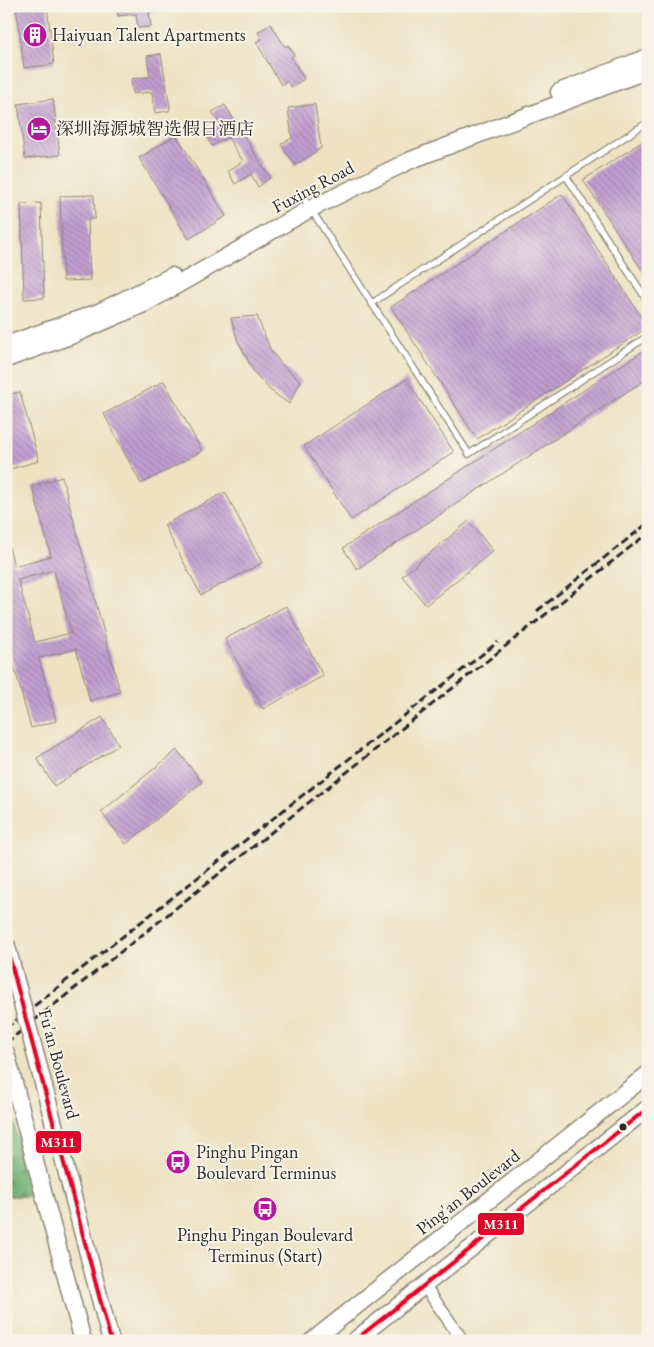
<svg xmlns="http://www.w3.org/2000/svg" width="654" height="1347" font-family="'EB Garamond','Noto Serif SC',serif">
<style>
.forest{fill:url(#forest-firs);stroke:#4c6c4c}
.building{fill:url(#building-back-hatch);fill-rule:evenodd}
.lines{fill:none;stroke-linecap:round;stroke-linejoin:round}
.lane-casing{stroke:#8c8677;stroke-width:8}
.street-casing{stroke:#8c8677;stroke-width:14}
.secondary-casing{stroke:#8c8677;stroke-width:19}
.lane{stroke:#fff;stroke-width:5.5}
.street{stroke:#fff;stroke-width:11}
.secondary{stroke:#fff;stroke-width:16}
.rail{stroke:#2b2b2b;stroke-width:3;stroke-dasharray:8 4;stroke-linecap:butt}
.secondary-bridge-casing{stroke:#8c8677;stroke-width:19;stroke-linecap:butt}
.secondary-bridge{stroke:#fff;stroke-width:16}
.bus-1-casing{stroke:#f7f3e8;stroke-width:8}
.bus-1{stroke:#e4002b;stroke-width:4}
.bus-dot{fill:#2b2b2b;stroke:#f7f3e8;stroke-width:2}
.labels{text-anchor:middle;stroke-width:4;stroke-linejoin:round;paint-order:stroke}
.poi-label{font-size:18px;fill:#2b2b2b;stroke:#f7f3e8;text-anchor:start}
.street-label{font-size:18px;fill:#2b2b2b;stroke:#f7f3e8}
.line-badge{stroke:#f7f3e8;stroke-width:2}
.badge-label{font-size:14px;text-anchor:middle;font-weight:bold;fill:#fff}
</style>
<defs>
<pattern id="forest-firs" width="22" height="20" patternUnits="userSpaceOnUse" patternTransform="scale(1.25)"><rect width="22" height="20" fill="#6cac6e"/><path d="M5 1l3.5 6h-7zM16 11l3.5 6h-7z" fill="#598c5b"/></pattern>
<pattern id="building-back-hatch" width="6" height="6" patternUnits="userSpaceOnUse" patternTransform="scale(1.25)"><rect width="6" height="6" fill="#c19fd1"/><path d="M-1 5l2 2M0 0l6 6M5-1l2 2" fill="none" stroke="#9d82aa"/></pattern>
</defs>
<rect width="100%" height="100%" fill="#f7f3e8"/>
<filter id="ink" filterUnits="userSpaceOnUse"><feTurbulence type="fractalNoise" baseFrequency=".02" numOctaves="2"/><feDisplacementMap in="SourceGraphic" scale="10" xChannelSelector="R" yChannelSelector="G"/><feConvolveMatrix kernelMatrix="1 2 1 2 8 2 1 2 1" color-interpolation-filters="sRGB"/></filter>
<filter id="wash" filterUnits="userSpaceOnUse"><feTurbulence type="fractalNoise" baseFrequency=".0096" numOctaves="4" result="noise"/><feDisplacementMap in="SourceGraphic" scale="20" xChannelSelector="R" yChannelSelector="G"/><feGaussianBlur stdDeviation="1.12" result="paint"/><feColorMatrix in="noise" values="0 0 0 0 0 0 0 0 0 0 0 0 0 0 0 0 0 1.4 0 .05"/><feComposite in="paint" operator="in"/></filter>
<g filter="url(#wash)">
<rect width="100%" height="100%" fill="#eee2c3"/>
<path class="forest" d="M6 1094 33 1197 6 1196Z"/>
<g id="blocks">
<path class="building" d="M16 6H47L54 64 24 68Z
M117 6H153L154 12H149L151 27 138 28 136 14 118 16Z
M271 24 285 47 288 45 294 55 291 57 304 79 291 87 287 81 281 85 256 42 262 39 258 32Z
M161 54 170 107 169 111 155 113 152 92 133 94 131 79 150 77 147 56Z
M53 99 60 155 25 159 18 104Z
M315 104 321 148 295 165 281 144 292 138 288 108Z
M225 105 270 178 258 187 251 174 235 184 228 171 243 161 235 149 228 137 212 146 205 133 220 124 212 112Z
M176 135 226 216 189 239 139 158Z
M648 138V279L583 180Z
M562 194 648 327 477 439 391 307Z
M94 195 95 219H88L90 280 63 281 60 196Z
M41 203 44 298 24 299 21 204Z
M257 316 270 349 281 364 301 381 289 404 270 390 254 372 238 341 231 318Z
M648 348V378L357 569 343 548Z
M406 379 454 452 351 520 304 446Z
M164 381 202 451 141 484 104 414Z
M20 392 39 461 6 470V395Z
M62 477 120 692 90 701 76 649 39 658 56 721 31 728 6 637V547H9L14 566 51 556 32 486ZM54 570 71 633 35 642 18 580Z
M225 492 262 563 201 595 164 525Z
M469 521 493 551 426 605 402 576Z
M286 606 323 676 263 709 225 639Z
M102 717 119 745 54 786 37 758Z
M177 750 202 782 126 844 101 812Z"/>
</g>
</g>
<g filter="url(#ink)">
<use href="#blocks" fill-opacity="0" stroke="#8c8677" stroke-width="1"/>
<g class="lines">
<defs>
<path id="lane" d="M566 176 648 302
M305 200 469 454 648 336
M372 303 648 122"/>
<path id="street" d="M424 1285 463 1341"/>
<path id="secondary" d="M559 92 648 57
M6 345 99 312 172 276
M6 359 73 335 144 304 310 209 411 160 648 70
M6 1053 83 1341
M65 1166 111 1341
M312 1341 648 1074
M354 1341 648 1108"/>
</defs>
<use href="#lane" class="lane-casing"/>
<use href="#street" class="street-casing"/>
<use href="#secondary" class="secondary-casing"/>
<use href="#lane" class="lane"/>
<use href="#street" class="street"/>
<use href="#secondary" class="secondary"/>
<path class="rail" d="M537 611 648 523
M6 1028 498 642
M6 1043 648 533"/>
<defs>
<path id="secondary-bridge" d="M6 943 65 1166"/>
</defs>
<use href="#secondary-bridge" class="secondary-bridge-casing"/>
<use href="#secondary-bridge" class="secondary-bridge"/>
<defs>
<path id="bus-1" d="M6 944 111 1341
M354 1341 648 1108"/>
</defs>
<use href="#bus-1" class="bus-1-casing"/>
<use href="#bus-1" class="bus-1"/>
</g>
</g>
<defs>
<symbol id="building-disc" viewBox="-11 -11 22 22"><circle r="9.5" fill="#b5179e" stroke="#f7f3e8"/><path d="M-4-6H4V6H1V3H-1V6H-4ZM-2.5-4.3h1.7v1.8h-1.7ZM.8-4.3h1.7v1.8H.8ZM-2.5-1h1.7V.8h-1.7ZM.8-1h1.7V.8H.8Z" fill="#fff"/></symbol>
<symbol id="hotel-disc" viewBox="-11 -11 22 22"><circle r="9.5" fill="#b5179e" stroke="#f7f3e8"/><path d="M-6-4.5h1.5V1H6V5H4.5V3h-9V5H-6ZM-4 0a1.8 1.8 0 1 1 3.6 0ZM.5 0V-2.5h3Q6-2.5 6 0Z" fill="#fff"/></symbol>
<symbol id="bus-disc" viewBox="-11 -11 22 22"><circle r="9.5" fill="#b5179e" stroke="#f7f3e8"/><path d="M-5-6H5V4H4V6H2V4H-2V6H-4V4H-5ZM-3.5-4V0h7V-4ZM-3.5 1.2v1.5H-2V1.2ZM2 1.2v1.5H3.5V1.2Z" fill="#fff"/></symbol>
</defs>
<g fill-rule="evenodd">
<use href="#building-disc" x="21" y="21" width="28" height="28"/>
<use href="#hotel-disc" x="25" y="115" width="28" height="28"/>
<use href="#bus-disc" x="164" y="1148" width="28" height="28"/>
<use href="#bus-disc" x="251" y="1195" width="28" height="28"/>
</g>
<circle class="bus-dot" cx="623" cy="1127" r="4.5"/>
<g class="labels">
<g class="poi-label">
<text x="52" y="41">Haiyuan Talent Apartments</text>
<text x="56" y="135">深圳海源城智选假日酒店</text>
<text x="196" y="1158">Pinghu Pingan<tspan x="196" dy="21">Boulevard Terminus</tspan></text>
<text x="265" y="1241" text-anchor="middle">Pinghu Pingan Boulevard<tspan x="265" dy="21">Terminus (Start)</tspan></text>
</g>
<g class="street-label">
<text transform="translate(313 187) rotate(-28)" y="6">Fuxing Road</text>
<text transform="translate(59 1064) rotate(75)" y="6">Fu'an Boulevard</text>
<text transform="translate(468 1192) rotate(-38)" y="6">Ping'an Boulevard</text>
</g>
</g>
<g class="line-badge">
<rect x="35" y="1130" width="47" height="24" rx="5" fill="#e4002b"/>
<rect x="477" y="1212" width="48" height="24" rx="5" fill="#e4002b"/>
</g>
<g class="badge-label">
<text x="58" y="1147">M311</text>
<text x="501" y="1229">M311</text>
</g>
<rect width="654" height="1347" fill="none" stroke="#f7f3e8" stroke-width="25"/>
</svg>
